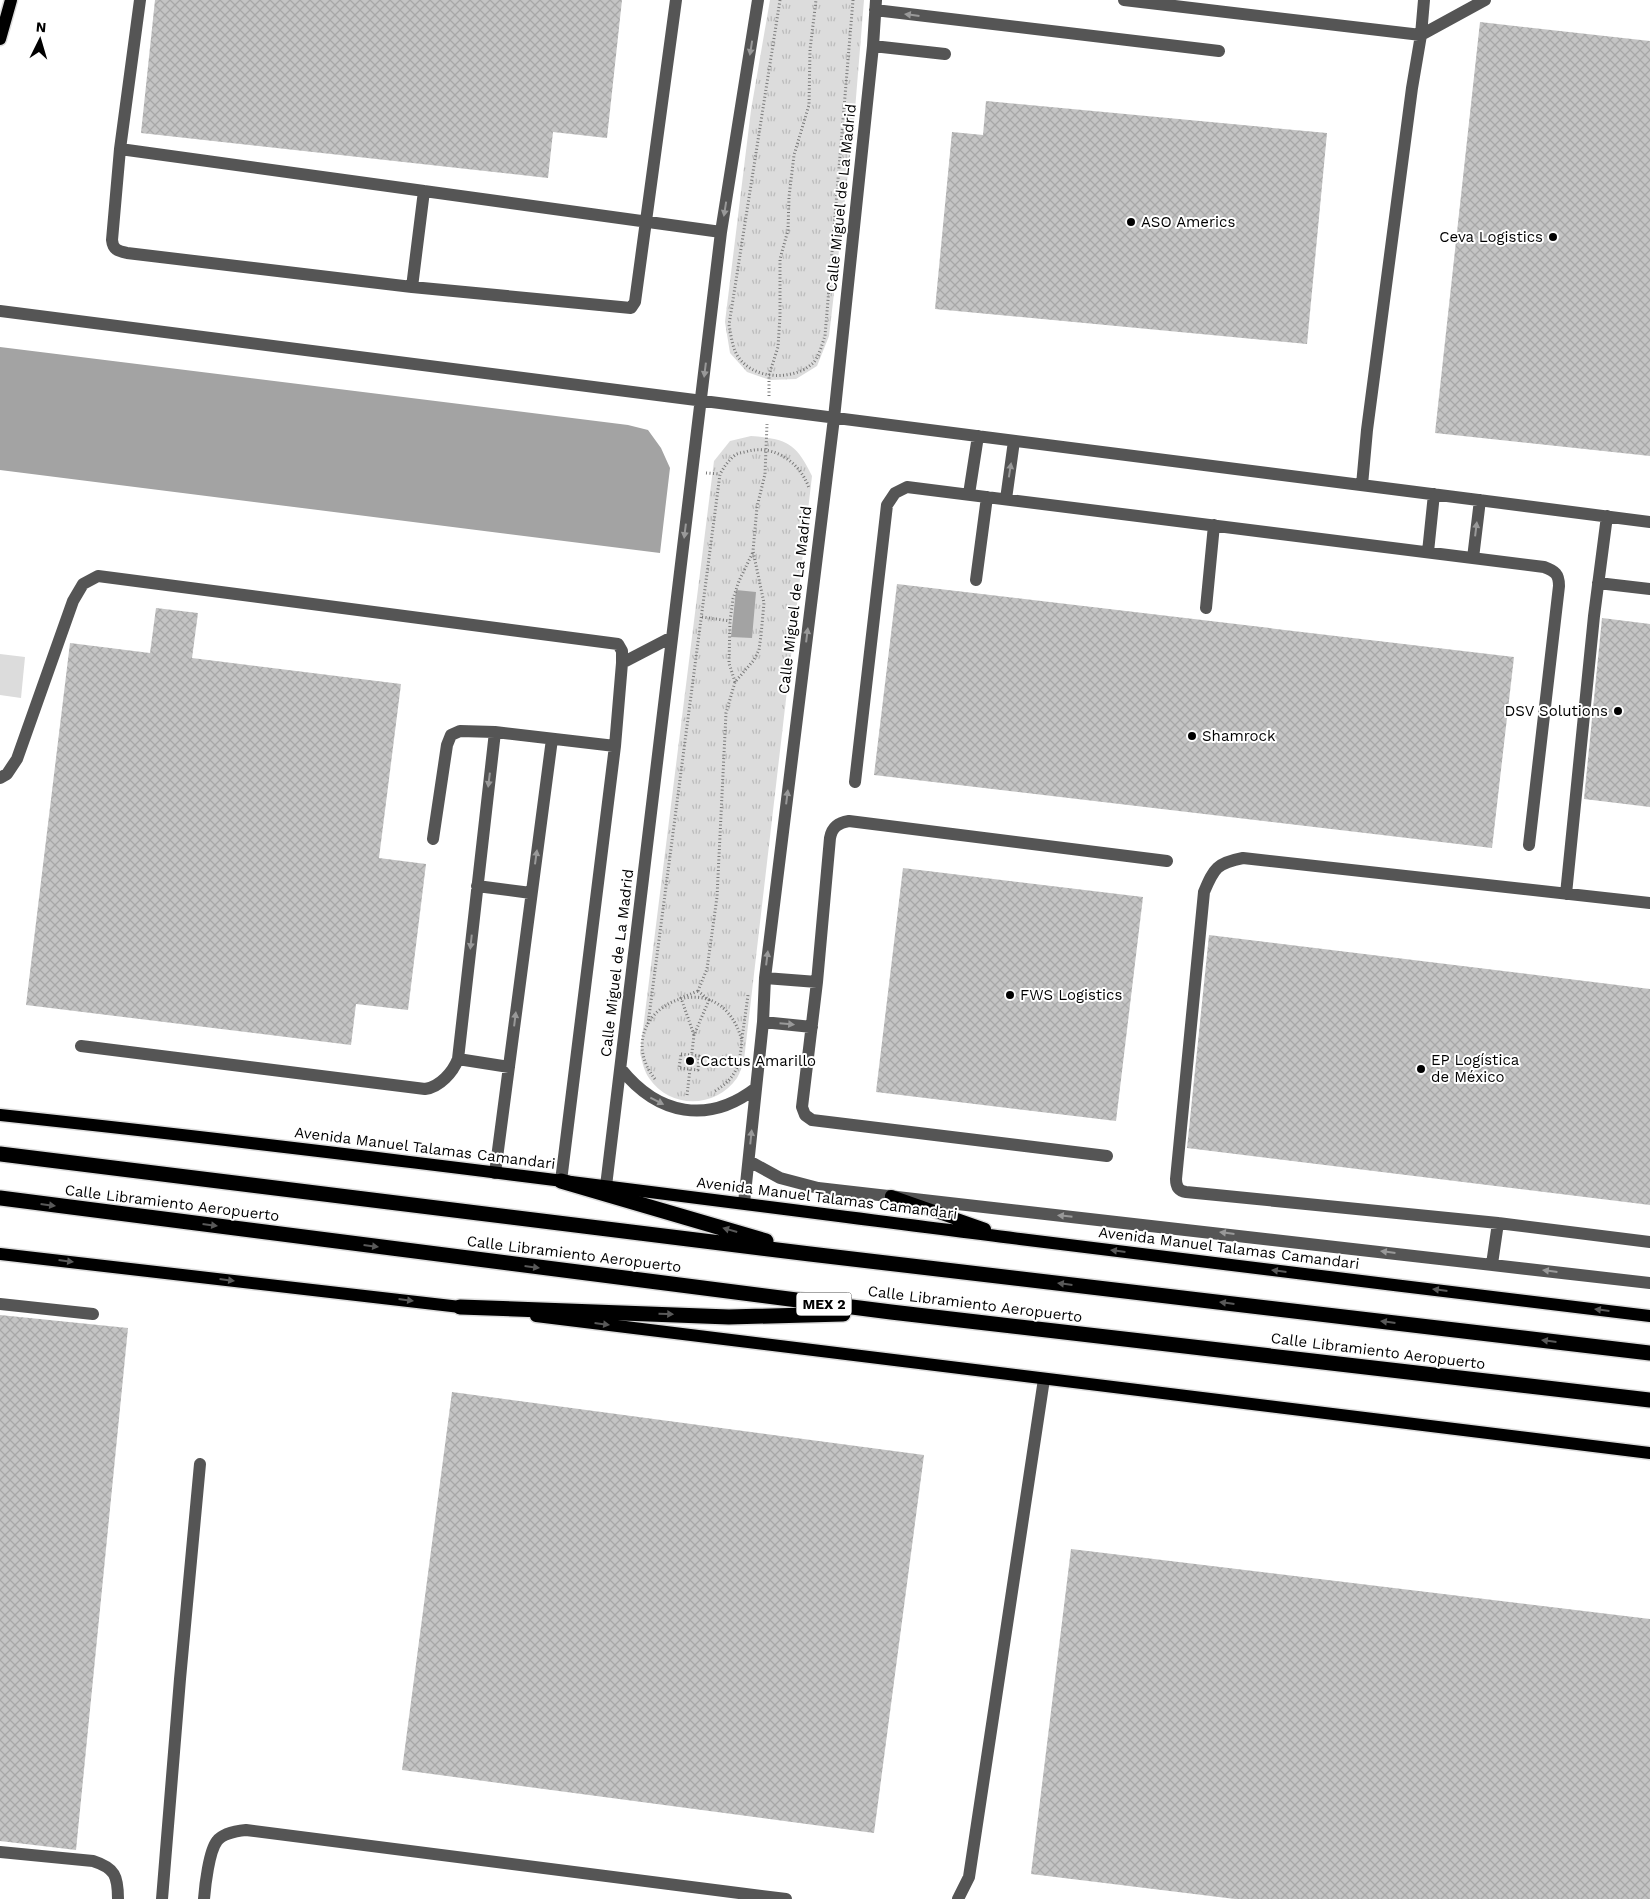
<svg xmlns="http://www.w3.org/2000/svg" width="1650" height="1899" font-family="'Work Sans',sans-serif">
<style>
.grass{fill:url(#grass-tufts)}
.garden{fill:#dcdcdc}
.water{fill:#a3a3a3}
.building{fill:url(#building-cross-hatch)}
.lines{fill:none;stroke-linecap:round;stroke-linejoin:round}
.major-casing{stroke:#dbdbdb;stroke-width:15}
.highway-casing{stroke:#dbdbdb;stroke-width:18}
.path{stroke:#777;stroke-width:3;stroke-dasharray:1 2.5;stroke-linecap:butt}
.minor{stroke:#555;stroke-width:12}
.major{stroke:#000;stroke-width:12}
.highway{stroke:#000;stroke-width:15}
.oneway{fill:#999}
.oneway2{fill:#595959}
.poi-dot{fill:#000;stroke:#fff;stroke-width:2}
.labels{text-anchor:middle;stroke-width:4;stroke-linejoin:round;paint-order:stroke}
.shield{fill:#fff;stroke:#4c4c4c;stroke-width:1}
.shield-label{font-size:14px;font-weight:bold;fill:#000}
.street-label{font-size:15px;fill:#000;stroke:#fff}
.poi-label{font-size:15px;fill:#000;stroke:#fff;text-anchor:start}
</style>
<defs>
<pattern id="grass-tufts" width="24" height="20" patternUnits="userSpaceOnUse" patternTransform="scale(1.25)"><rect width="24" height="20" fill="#dcdcdc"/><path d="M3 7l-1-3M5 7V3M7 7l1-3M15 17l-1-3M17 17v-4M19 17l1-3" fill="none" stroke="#bbb"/></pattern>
<pattern id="building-cross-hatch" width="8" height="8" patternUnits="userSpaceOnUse" patternTransform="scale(1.25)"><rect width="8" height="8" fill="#c4c4c4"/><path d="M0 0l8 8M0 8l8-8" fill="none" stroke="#a7a7a7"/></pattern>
</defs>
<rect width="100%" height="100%" fill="#fff"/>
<path class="grass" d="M770 0H864L854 122 829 336 817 366 796 379 770 380 747 372 730 353 725 322 751 110Z
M751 436C787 439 796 443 812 476L744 1060C742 1066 740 1073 737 1078 715 1109 670 1109 649 1078 644 1071 642 1061 640 1053L714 461 730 441Z"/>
<path class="garden" d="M0 654 25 657 21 698 0 695Z"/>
<path class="water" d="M0 347 628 425 648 430 661 448 670 468 660 553 0 470Z
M736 590 756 592 752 638 731 637Z"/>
<path class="building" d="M155 0H622L607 138 553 132 548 178 141 133Z
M1480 22 1650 41V456L1435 433Z
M986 101 1327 133 1307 344 935 309 952 132 983 135Z
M897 584 1514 657 1492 848 874 775Z
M156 608 198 613 192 658 401 684 379 858 426 864 408 1010 356 1004 351 1045 26 1005 70 643 150 653Z
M1602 618 1650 624V807L1584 799Z
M903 868 1143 897 1116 1121 876 1092Z
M1209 935 1650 989V1205L1187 1148Z
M0 1315 128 1328 76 1850 0 1841Z
M452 1392 924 1455 874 1833 402 1770Z
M1071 1549 1650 1619V1899H1235L1031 1874Z"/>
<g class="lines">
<defs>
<path id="major" d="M0 39 11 0
M0 1115C341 1151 680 1196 1020 1239 1230 1266 1440 1290 1650 1316
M891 1196 985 1229
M0 1254 469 1308
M536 1316 1650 1453"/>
<path id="highway" d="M0 1154 810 1254 1650 1353
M561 1181 766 1241
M0 1198 891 1312 1650 1400
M460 1307 729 1317 843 1314"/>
</defs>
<use href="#major" class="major-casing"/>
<use href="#highway" class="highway-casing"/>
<path class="path" d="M780 0 729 325C731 335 732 346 737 355 752 380 792 381 812 364 819 358 822 344 825 336L853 0
M769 396V375L778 347 780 316V259L788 230 789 197 794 155 809 105 810 50 816 0
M706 473 720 474
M702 617 730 621
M735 682 729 663 730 621 733 599 739 581 753 552
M698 991 707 969 717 897 726 713 735 682 754 660 759 650 761 635 764 603 753 551 757 507 765 474 767 424
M698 991 709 1000 694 1035 681 998Z
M648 1024 720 474C724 467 728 461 734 456 737 453 741 453 745 452 773 443 800 462 809 488
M681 1054 699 1056 698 1070 679 1068Z
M655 1079C604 1014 719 953 742 1041
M715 1091C738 1077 740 1063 742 1038 744 1024 746 1010 748 995
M687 1095 694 1035"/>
<path class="minor" d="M140 0 120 149 721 232
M1124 0 1421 35 1424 0
M875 10 1219 51
M873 46 945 54
M120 149 112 240C113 250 118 251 127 253L412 287 631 308 635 302 676 0
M412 287 424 191
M0 311 1650 522
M1362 485 1367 430 1412 88 1421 35 1485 0
M969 494 978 436
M1006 499 1014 441
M1428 552 1434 494
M1473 558 1480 500
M976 580 987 497
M1598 583 1650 589
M1206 608 1214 525
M622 663 672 637
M0 778 7 774 17 759 73 601 83 584 98 576 618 644 622 651V663L615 746 561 1181
M855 782 887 505 895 493 907 487 1544 567C1555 571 1559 574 1559 586L1529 845
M433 839 447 745 451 735 460 731 495 732 615 746
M477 886 531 893
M1566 894 1594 616 1607 516
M1650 903 1243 858C1217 863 1214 868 1204 892L1176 1179C1176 1187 1179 1191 1186 1192L1498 1223 1650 1242
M765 978 817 982
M763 1022 812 1027
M81 1046 425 1089C440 1087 453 1072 458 1059L495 732
M458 1059 509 1067
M621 1069C658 1115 708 1125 756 1088
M1107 1156 812 1120 805 1115 802 1107 817 982 830 838C832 827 838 823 849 821L1167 861
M749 1161 780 1178 818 1188 1650 1283
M495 1173 552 739
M606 1186 721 232 758 0
M744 1203 763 1022 765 978 834 418 873 46 876 0
M1492 1264 1498 1223
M0 1304 93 1314
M0 1852 93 1861C115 1868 118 1876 118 1899
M162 1899 180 1679 200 1464
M204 1899C205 1886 209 1851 217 1841 223 1833 236 1831 246 1830L786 1899
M958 1899 969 1877 1044 1379"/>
<use href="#major" class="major"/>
<use href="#highway" class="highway"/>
</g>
<defs><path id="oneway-solid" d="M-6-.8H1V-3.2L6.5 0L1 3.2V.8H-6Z" transform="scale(1.25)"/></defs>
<g class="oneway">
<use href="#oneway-solid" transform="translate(912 15) rotate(-173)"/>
<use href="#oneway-solid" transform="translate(751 48) rotate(99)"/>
<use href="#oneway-solid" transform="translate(725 209) rotate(99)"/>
<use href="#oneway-solid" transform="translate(705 370) rotate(97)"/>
<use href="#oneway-solid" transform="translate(1010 470) rotate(-81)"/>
<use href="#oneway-solid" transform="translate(1476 529) rotate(-83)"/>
<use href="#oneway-solid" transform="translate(685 531) rotate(97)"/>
<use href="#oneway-solid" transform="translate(807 635) rotate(-83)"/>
<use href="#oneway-solid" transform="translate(489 780) rotate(97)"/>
<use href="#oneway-solid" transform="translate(787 797) rotate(-83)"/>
<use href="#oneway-solid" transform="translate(536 857) rotate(-82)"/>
<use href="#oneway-solid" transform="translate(471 942) rotate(96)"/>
<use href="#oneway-solid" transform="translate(767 958) rotate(-83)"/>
<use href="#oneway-solid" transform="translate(515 1019) rotate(-83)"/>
<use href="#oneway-solid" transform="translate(787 1024) rotate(5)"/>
<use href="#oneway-solid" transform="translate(657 1101) rotate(27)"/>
<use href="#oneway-solid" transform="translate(751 1137) rotate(-84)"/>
<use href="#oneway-solid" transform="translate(1065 1216) rotate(-174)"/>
<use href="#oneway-solid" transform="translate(1227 1233) rotate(-173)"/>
<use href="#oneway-solid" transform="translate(1388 1252) rotate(-173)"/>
<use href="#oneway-solid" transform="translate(1550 1271) rotate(-173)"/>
</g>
<g class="oneway2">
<use href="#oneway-solid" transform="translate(48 1205) rotate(7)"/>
<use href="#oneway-solid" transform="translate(210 1225) rotate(7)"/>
<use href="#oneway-solid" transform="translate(730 1230) rotate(-164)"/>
<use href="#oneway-solid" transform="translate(371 1246) rotate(7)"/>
<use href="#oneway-solid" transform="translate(1118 1251) rotate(-173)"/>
<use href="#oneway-solid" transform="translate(66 1261) rotate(7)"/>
<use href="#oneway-solid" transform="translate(532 1267) rotate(7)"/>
<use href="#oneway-solid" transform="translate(1279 1271) rotate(-173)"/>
<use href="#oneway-solid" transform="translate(227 1280) rotate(7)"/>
<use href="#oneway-solid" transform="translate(1065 1284) rotate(-173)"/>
<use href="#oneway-solid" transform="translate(1440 1290) rotate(-173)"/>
<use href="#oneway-solid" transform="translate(406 1300) rotate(7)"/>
<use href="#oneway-solid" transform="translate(1227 1303) rotate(-173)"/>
<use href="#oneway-solid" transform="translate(1602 1310) rotate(-173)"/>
<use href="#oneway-solid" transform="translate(666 1314) rotate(2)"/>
<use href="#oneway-solid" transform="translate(1388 1322) rotate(-173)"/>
<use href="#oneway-solid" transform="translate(602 1324) rotate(7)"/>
<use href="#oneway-solid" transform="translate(1549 1341) rotate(-173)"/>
</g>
<g class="poi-dot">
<circle cx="1131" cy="222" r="5"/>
<circle cx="1553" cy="237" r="5"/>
<circle cx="1618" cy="711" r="5"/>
<circle cx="1192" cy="736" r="5"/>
<circle cx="1010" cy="995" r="5"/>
<circle cx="690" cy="1061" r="5"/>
<circle cx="1421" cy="1069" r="5"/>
</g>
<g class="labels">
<rect class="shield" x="796.5" y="1292.5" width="55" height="23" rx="4"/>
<g class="shield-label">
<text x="824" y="1309">MEX 2</text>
</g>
<g class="street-label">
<text transform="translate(841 198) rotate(-84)" y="5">Calle Miguel de La Madrid</text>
<text transform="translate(795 600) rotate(-83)" y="5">Calle Miguel de La Madrid</text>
<text transform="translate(617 963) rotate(-83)" y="5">Calle Miguel de La Madrid</text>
<text transform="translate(425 1148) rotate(7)" y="5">Avenida Manuel Talamas Camandari</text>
<text transform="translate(827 1198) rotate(7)" y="5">Avenida Manuel Talamas Camandari</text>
<text transform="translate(172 1203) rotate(7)" y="5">Calle Libramiento Aeropuerto</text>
<text transform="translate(1229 1248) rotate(7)" y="5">Avenida Manuel Talamas Camandari</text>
<text transform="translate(574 1254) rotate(7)" y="5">Calle Libramiento Aeropuerto</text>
<text transform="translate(975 1304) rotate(7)" y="5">Calle Libramiento Aeropuerto</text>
<text transform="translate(1378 1351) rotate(7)" y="5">Calle Libramiento Aeropuerto</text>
</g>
<g class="poi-label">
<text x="1141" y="227">ASO Americs</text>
<text x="1543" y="242" text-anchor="end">Ceva Logistics</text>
<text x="1608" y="716" text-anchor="end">DSV Solutions</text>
<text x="1202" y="741">Shamrock</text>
<text x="1020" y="1000">FWS Logistics</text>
<text x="1431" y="1065">EP Logística<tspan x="1431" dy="17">de México</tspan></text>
<text x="700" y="1066">Cactus Amarillo</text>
</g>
</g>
<g transform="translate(40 40) rotate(5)" stroke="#ffffff" stroke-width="4" paint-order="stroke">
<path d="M0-4L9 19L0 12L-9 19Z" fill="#000000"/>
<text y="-8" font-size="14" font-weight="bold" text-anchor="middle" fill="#000000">N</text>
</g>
</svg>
